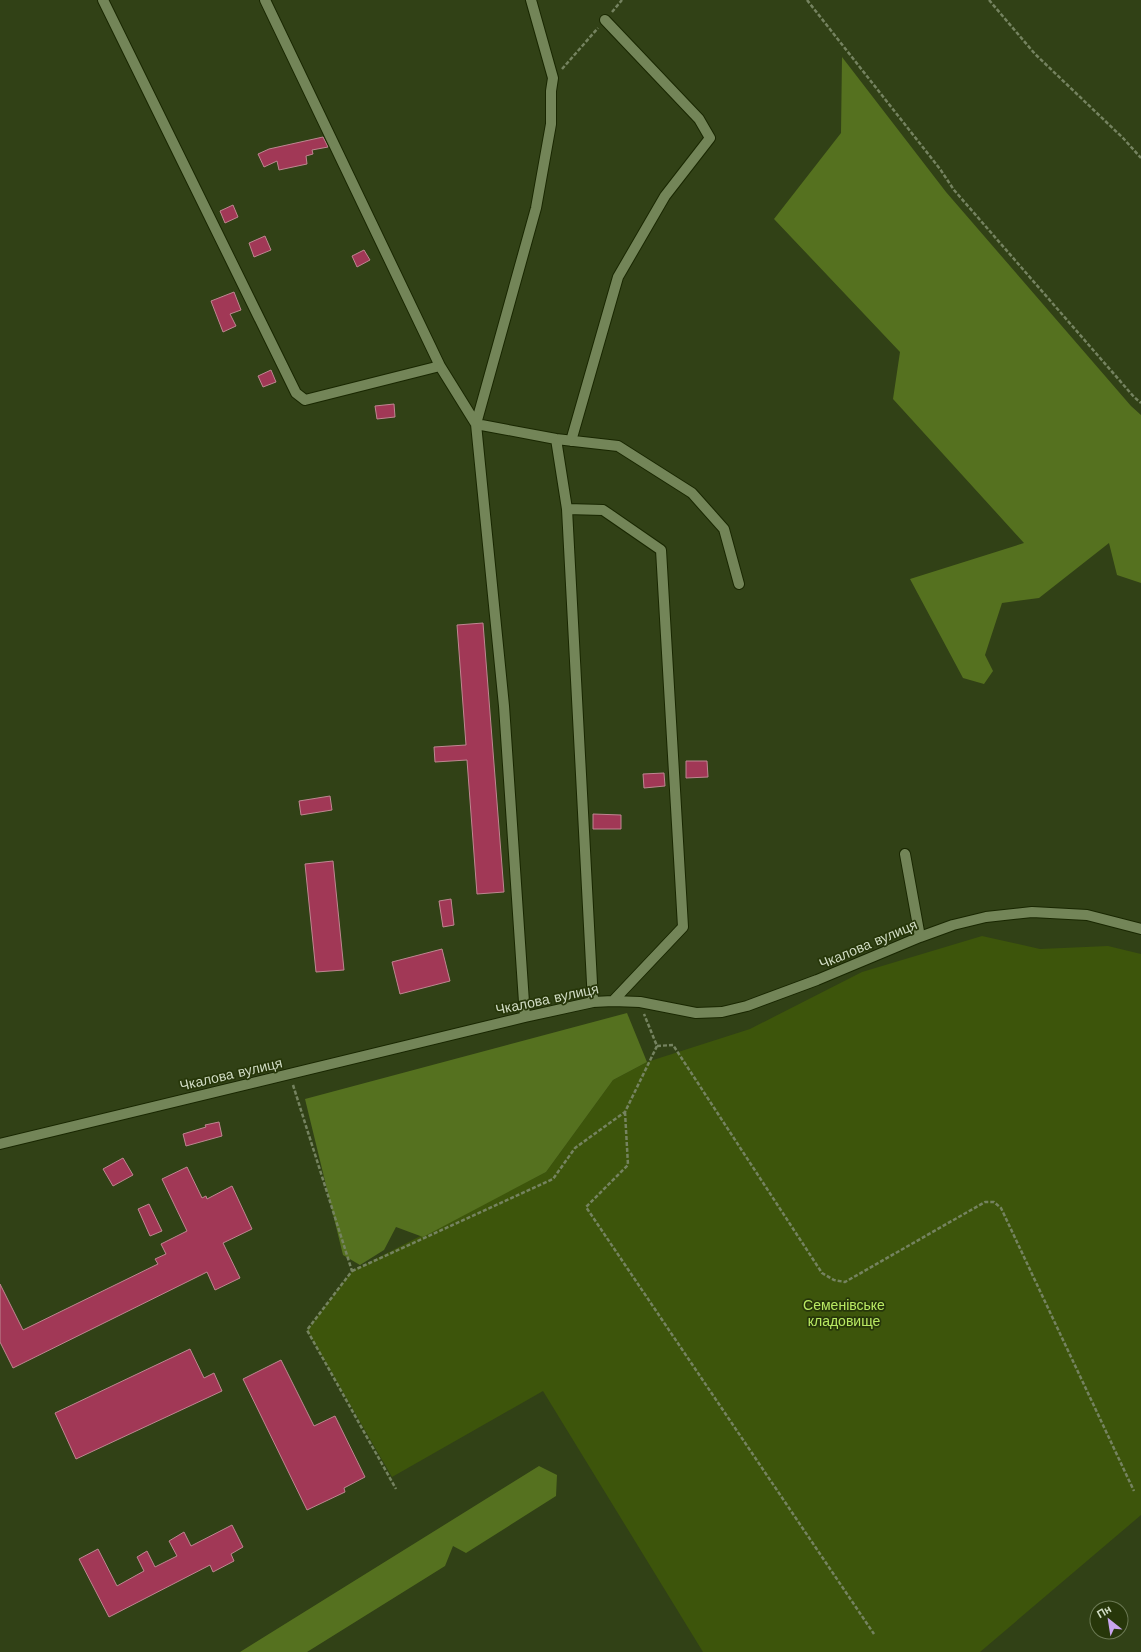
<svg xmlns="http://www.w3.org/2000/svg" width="1141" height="1652" font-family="'Work Sans',sans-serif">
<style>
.green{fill:#3d550b}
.forest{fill:#55711f}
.building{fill:#a13856;stroke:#be8791}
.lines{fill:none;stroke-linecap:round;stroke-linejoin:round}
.minor-casing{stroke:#192700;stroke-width:12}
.path{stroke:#758360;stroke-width:2.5;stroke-dasharray:4 2;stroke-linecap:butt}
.minor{stroke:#738558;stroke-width:10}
.labels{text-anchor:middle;stroke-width:3.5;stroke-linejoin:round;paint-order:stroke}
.street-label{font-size:14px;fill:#d1dcc4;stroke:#27370a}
.park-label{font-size:14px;fill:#b9e963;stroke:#27370a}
</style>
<rect width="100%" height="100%" fill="#314116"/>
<path class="green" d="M982 936 1040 949 1108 946 1141 954V1515L980 1652H703L543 1391 392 1477 307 1330 352 1271 546 1172 613 1080 647 1062 750 1029 862 972Z"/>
<path class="forest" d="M842 57 946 192 1131 406 1141 415V583L1117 575 1109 543 1039 598 1002 603 985 655 993 671 984 684 963 678 910 579 1024 543 893 399 900 352 774 219 841 133Z
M627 1013 647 1062 613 1080 546 1172 423 1237 396 1227 384 1250 360 1265 343 1255 305 1099Z
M539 1466 557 1475 556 1496 466 1553 453 1546 445 1566 307 1652H240Z"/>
<path class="building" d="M323 137 328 147 312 150 313 154 306 156 307 164 279 170 277 161 264 167 258 154 269 149Z
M233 205 238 217 225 223 220 211Z
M265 236 271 250 254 257 249 243Z
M364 250 370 260 357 267 352 256Z
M234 292 241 310 230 314 236 326 223 332 211 301Z
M271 370 276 382 263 387 258 376Z
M394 404 395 417 377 419 375 406Z
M483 623 504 892 477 894 467 760 435 762 434 747 466 745 457 625Z
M686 761H707L708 777 686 778Z
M664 773 665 786 644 788 643 774Z
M330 796 332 810 301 815 299 801Z
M593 814 621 815V829H593Z
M333 861 344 970 316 972 305 864Z
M451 899 454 925 443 927 439 901Z
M442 949 450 981 400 994 392 962Z
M219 1122 222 1136 186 1146 183 1134 206 1127 205 1125Z
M123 1158 133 1175 113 1186 103 1169Z
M187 1167 202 1198 206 1196 207 1199 232 1186 252 1229 223 1243 240 1278 215 1290 207 1272 13 1368 0 1342V1284L23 1330 158 1264 155 1259 166 1254 161 1244 187 1231 162 1179Z
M149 1204 162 1231 150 1236 138 1209Z
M190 1349 204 1378 214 1373 222 1391 76 1459 55 1413Z
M281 1360 314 1426 335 1416 365 1477 344 1488 345 1492 307 1510 243 1379Z
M232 1525 243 1547 231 1554 234 1561 213 1572 210 1565 109 1617 79 1559 98 1549 117 1586 144 1571 137 1557 147 1551 155 1567 177 1556 169 1541 184 1532 191 1546Z"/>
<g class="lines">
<defs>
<path id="minor" d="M103 0 296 393 305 400 440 366
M265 0 440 366 476 424 504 706 525 1017
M531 0 553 78 551 91V124L536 208 476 424 556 439 618 446 692 493 724 529 739 584
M556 439 567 509 593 1002
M571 441 618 277 665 196 710 138 699 119 605 20
M567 509 603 510 661 550 683 927 613 1001
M905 854 920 937
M0 1144 525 1017 593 1002 613 1001 640 1002 696 1013 722 1012 747 1006 817 980 920 937 953 925 986 917 1032 912 1087 915 1141 929"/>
</defs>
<use href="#minor" class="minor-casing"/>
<path class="path" d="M807 0 940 169 954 190 1134 397 1141 403
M989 0 1035 54 1123 138 1141 158
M612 12 622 0
M562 69 598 28
M657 1046 673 1045 822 1273 834 1280 845 1282 985 1202H994L1001 1208 1134 1491
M293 1085 352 1271 307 1330 396 1489
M625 1112 628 1165 586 1207 874 1634
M352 1271 553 1179 575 1148 625 1112 657 1046 644 1014"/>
<use href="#minor" class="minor"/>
</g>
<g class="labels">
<g class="street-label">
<text transform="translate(868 944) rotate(-23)" y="5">Чкалова вулиця</text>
<text transform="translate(547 999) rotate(-12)" y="5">Чкалова вулиця</text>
<text transform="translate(231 1074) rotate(-13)" y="5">Чкалова вулиця</text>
</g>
<g class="park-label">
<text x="844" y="1310">Семенівське<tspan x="844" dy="16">кладовище</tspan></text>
</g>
</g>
<g transform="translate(1109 1620) rotate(330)"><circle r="19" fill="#27370a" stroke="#6b7954"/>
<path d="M0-3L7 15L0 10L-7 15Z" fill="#c9a5ee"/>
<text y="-6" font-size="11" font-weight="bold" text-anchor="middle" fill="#d1dcc4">Пн</text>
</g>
</svg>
